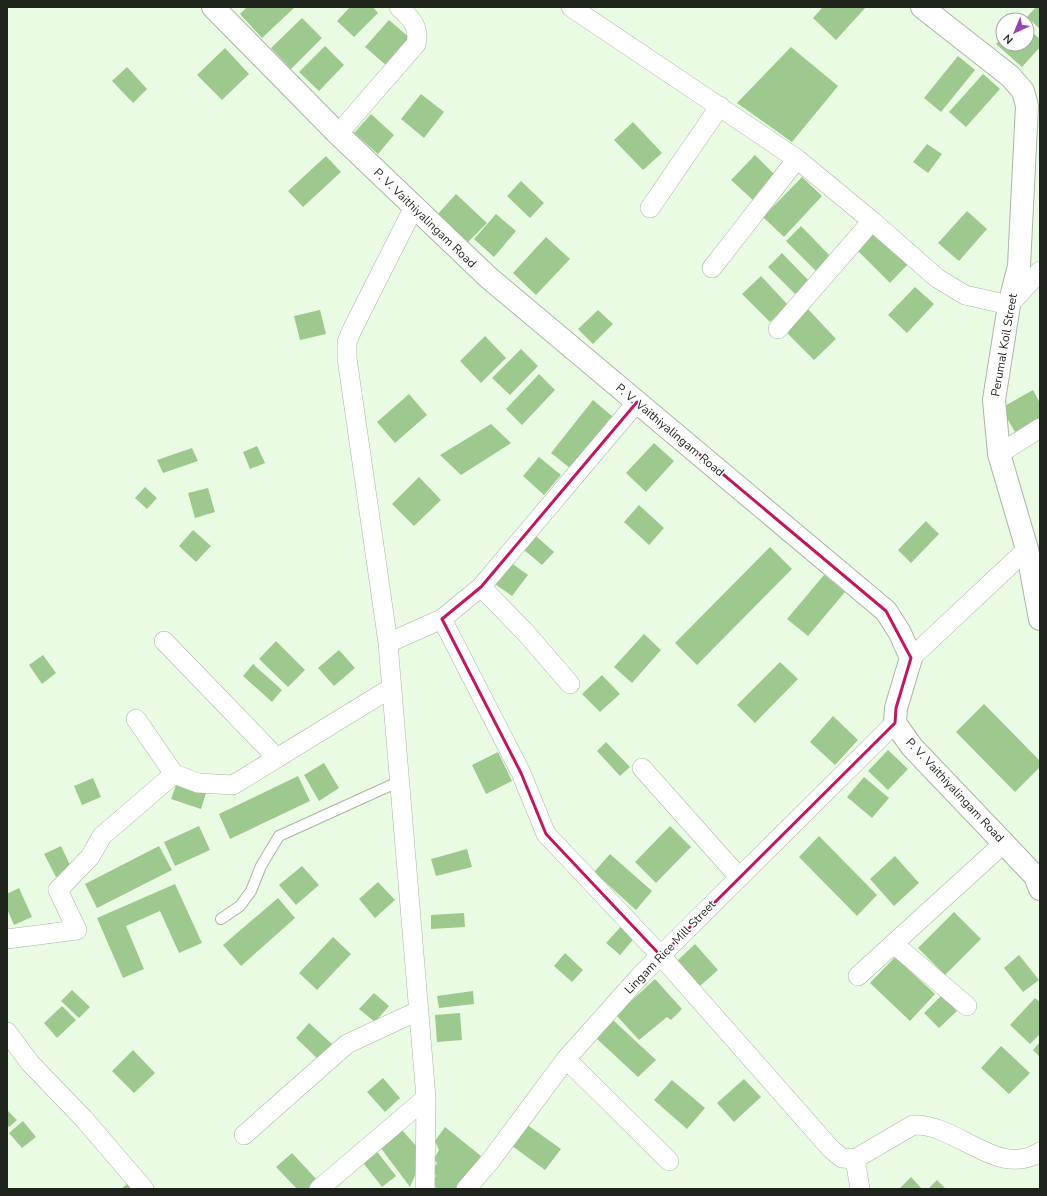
<svg xmlns="http://www.w3.org/2000/svg" width="1047" height="1196" font-family="'Nunito Sans',sans-serif">
<style>
.building{fill:#9ec98e}
.lines{fill:none;stroke-linecap:round;stroke-linejoin:round}
.service-casing{stroke:#a7b9a0;stroke-width:12}
.minor-casing{stroke:#a7b9a0;stroke-width:20}
.tertiary-casing{stroke:#a7b9a0;stroke-width:24}
.service{stroke:#fff;stroke-width:10}
.minor{stroke:#fff;stroke-width:19}
.tertiary{stroke:#fff;stroke-width:22}
.marked{fill:none;stroke:#c2185b;stroke-width:3;stroke-linejoin:round}
.labels{text-anchor:middle;stroke-width:3;stroke-linejoin:round;paint-order:stroke}
.street-label{font-size:12px;fill:#1e241b;stroke:#fff}
</style>
<rect width="100%" height="100%" fill="#e9fce3"/>
<path class="building" d="M247 7H295L262 38 240 14Z
M350 7H373L378 13 354 37 337 21Z
M823 7H866L836 40 813 18Z
M1036 7H1040V29L1027 17Z
M302 18 322 38 291 69 271 48Z
M389 20 411 39 387 66 365 47Z
M1027 28 1040 39V47L1022 67 996 44 1003 37V44H1027Z
M325 46 344 65 319 91 299 72Z
M791 47 838 86 792 142 737 103Z
M225 48 249 74 222 100 197 75Z
M958 56 975 70 941 112 924 98Z
M127 67 147 89 133 103 112 81Z
M983 74 1000 89 966 127 949 112Z
M421 94 444 112 424 138 401 119Z
M371 114 394 135 378 154 354 133Z
M633 122 662 153 643 170 614 140Z
M927 144 942 154 928 173 913 162Z
M755 155 777 177 754 201 731 180Z
M326 156 341 172 303 207 288 191Z
M802 177 822 196 784 237 763 217Z
M521 181 544 203 530 218 507 196Z
M456 194 487 223 466 244 436 216Z
M967 211 987 229 959 261 938 243Z
M496 214 516 231 494 257 474 239Z
M801 226 831 257 816 271 786 241Z
M875 231 908 264 890 283 857 250Z
M546 237 570 259 536 295 513 273Z
M782 253 809 281 795 294 768 267Z
M761 276 788 305 770 322 742 294Z
M915 287 934 304 907 333 888 315Z
M807 308 836 339 814 360 784 330Z
M320 310 326 334 300 340 294 316Z
M598 310 613 324 593 344 578 329Z
M485 336 506 358 481 383 460 361Z
M521 349 538 366 510 395 492 378Z
M539 374 555 390 522 425 506 409Z
M1033 390 1040 403V418L1015 432 1001 408Z
M409 394 427 415 395 443 377 422Z
M593 400 612 416 570 468 551 453Z
M491 424 511 443 461 475 440 455Z
M654 443 674 461 646 492 626 473Z
M257 446 265 463 250 469 243 452Z
M192 448 198 461 163 473 157 460Z
M539 457 561 475 544 495 523 476Z
M419 477 441 500 414 526 392 504Z
M145 487 157 498 147 509 135 498Z
M208 488 215 512 195 518 188 493Z
M639 505 664 528 649 545 624 522Z
M926 521 939 534 911 563 898 550Z
M193 530 211 546 196 562 179 546Z
M536 536 554 552 542 565 524 550Z
M770 547 792 569 697 665 675 643Z
M510 562 528 575 512 596 495 584Z
M824 575 845 592 808 636 787 619Z
M644 634 661 650 632 683 614 667Z
M276 641 305 670 288 687 259 659Z
M339 650 355 668 334 686 318 668Z
M43 655 56 673 42 684 29 665Z
M780 662 798 679 755 723 737 705Z
M253 664 282 690 272 702 243 676Z
M602 675 620 694 600 712 582 694Z
M984 704 1040 761V767L1015 792 956 732Z
M833 716 858 740 835 765 810 742Z
M606 742 630 767 620 776 597 751Z
M888 750 908 769 888 790 868 771Z
M498 752 512 781 486 794 472 765Z
M324 763 339 788 319 801 304 775Z
M298 776 310 801 230 839 219 814Z
M864 777 889 798 872 818 847 797Z
M93 778 101 797 82 805 74 786Z
M178 780 207 790 201 809 171 799Z
M199 826 210 850 175 866 164 842Z
M670 826 691 847 656 883 635 862Z
M819 836 877 895 857 916 799 857Z
M61 846 72 869 56 877 44 854Z
M159 846 172 870 97 908 85 884Z
M467 849 472 867 436 876 431 859Z
M610 854 652 891 636 910 594 872Z
M895 856 919 883 894 906 870 879Z
M302 866 319 885 296 905 279 885Z
M378 882 395 900 375 918 359 899Z
M175 884 202 943 179 953 160 911 126 926 144 969 123 978 97 918Z
M19 888 32 917 14 925 7 909V894Z
M278 898 295 918 241 966 223 945Z
M954 912 981 939 945 975 918 948Z
M464 913 465 927 431 929V915Z
M625 922 638 934 620 955 606 943Z
M333 937 351 954 317 990 299 973Z
M695 944 718 970 700 986 677 961Z
M565 953 583 970 572 982 554 966Z
M1019 955 1039 980 1023 992 1004 968Z
M895 957 935 994 910 1021 870 983Z
M655 979 682 1009 671 1020 667 1017 639 1040 616 1015Z
M72 990 90 1007 79 1018 61 1001Z
M473 991 474 1004 439 1008 437 996Z
M374 993 389 1006 375 1022 359 1009Z
M942 995 957 1011 939 1028 924 1013Z
M1035 998 1040 1002V1034L1030 1044 1010 1025Z
M62 1006 76 1020 57 1038 44 1023Z
M460 1013 462 1040 437 1042 435 1015Z
M613 1020 656 1060 638 1077 596 1038Z
M309 1023 332 1044 318 1059 296 1038Z
M1040 1042V1057L1033 1050Z
M1001 1046 1030 1073 1009 1094 981 1068Z
M133 1050 155 1073 134 1093 112 1071Z
M383 1078 400 1098 385 1112 367 1092Z
M744 1079 761 1097 734 1122 717 1103Z
M672 1080 705 1108 687 1129 654 1100Z
M7 1110 17 1120 9 1127 7 1125Z
M23 1121 36 1137 22 1148 9 1133Z
M526 1124 561 1149 545 1170 511 1145Z
M445 1127 481 1156 456 1189H435L436 1187 431 1184 436 1176 432 1171 437 1163 434 1159 439 1150 435 1141Z
M402 1130 424 1155 410 1187 380 1147Z
M375 1149 396 1176 382 1187 361 1160Z
M292 1153 318 1181 309 1189H297L276 1167Z
M911 1177 922 1189H899Z
M937 1180 946 1189H928Z
M127 1184 132 1189H121Z"/>
<g class="lines">
<defs>
<path id="service" d="M221 919 240 906 251 891 261 866 279 836 398 782"/>
<path id="minor" d="M571 7 797 159 872 221 937 278 965 295 1009 305 1040 271
M338 134 416 44C420 26 411 19 399 7
M414 207 353 328 347 342V358L388 643 426 1098 425 1189
M650 208 720 106
M712 268 797 159
M778 329 872 221
M999 454 1040 428
M481 587 526 633 570 684
M442 619 521 773 546 834 661 956 831 1149 842 1158 855 1159 913 1125C957 1123 997 1179 1040 1152
M164 641 277 758
M388 643 442 619 481 587 637 402
M911 658 1027 549
M136 719 174 774 198 783 233 785 391 688
M642 768 739 877
M7 939 77 930 58 890 90 857 102 836 174 774
M894 944 967 1006
M858 976 1004 843
M7 1032 30 1063 84 1119 144 1189
M566 1059 669 1161
M244 1135 347 1044 418 1011
M855 1159 860 1189
M319 1189 426 1098
M466 1189 491 1160 566 1059 640 976 895 723"/>
<path id="tertiary" d="M213 7 338 134 489 278 886 611 900 633 911 658 896 708 895 723 912 747 1035 876 1040 889
M922 7 1010 76 1023 91 1027 106 1019 266 1009 305 994 400 999 454 1027 549 1040 619"/>
</defs>
<use href="#service" class="service-casing"/>
<use href="#minor" class="minor-casing"/>
<use href="#tertiary" class="tertiary-casing"/>
<use href="#service" class="service"/>
<use href="#minor" class="minor"/>
<use href="#tertiary" class="tertiary"/>
</g>
<path class="marked" d="M637 402 886 611 911 658 896 708 895 723 661 956 546 834 521 773 442 619 481 587Z"/>
<g class="labels">
<g class="street-label">
<text transform="translate(425 218) rotate(44)" y="4">P. V. Vaithiyalingam Road</text>
<text transform="translate(1004 345) rotate(-80)" y="4">Perumal Koil Street</text>
<text transform="translate(670 430) rotate(40)" y="4">P. V. Vaithiyalingam Road</text>
<text transform="translate(955 790) rotate(47)" y="4">P. V. Vaithiyalingam Road</text>
<text transform="translate(670 947) rotate(-46)" y="4">Lingam Rice Mill Street</text>
</g>
</g>
<rect width="1047" height="1196" fill="none" stroke="#1e241b" stroke-width="16"/>
<g transform="translate(1015 32) rotate(224)"><circle r="19" fill="#ffffff" stroke="#a5a7a4"/>
<path d="M0-3L7 15L0 10L-7 15Z" fill="#9743b1"/>
<text y="-6" font-size="11" font-weight="bold" text-anchor="middle" fill="#1e241b">N</text>
</g>
</svg>
